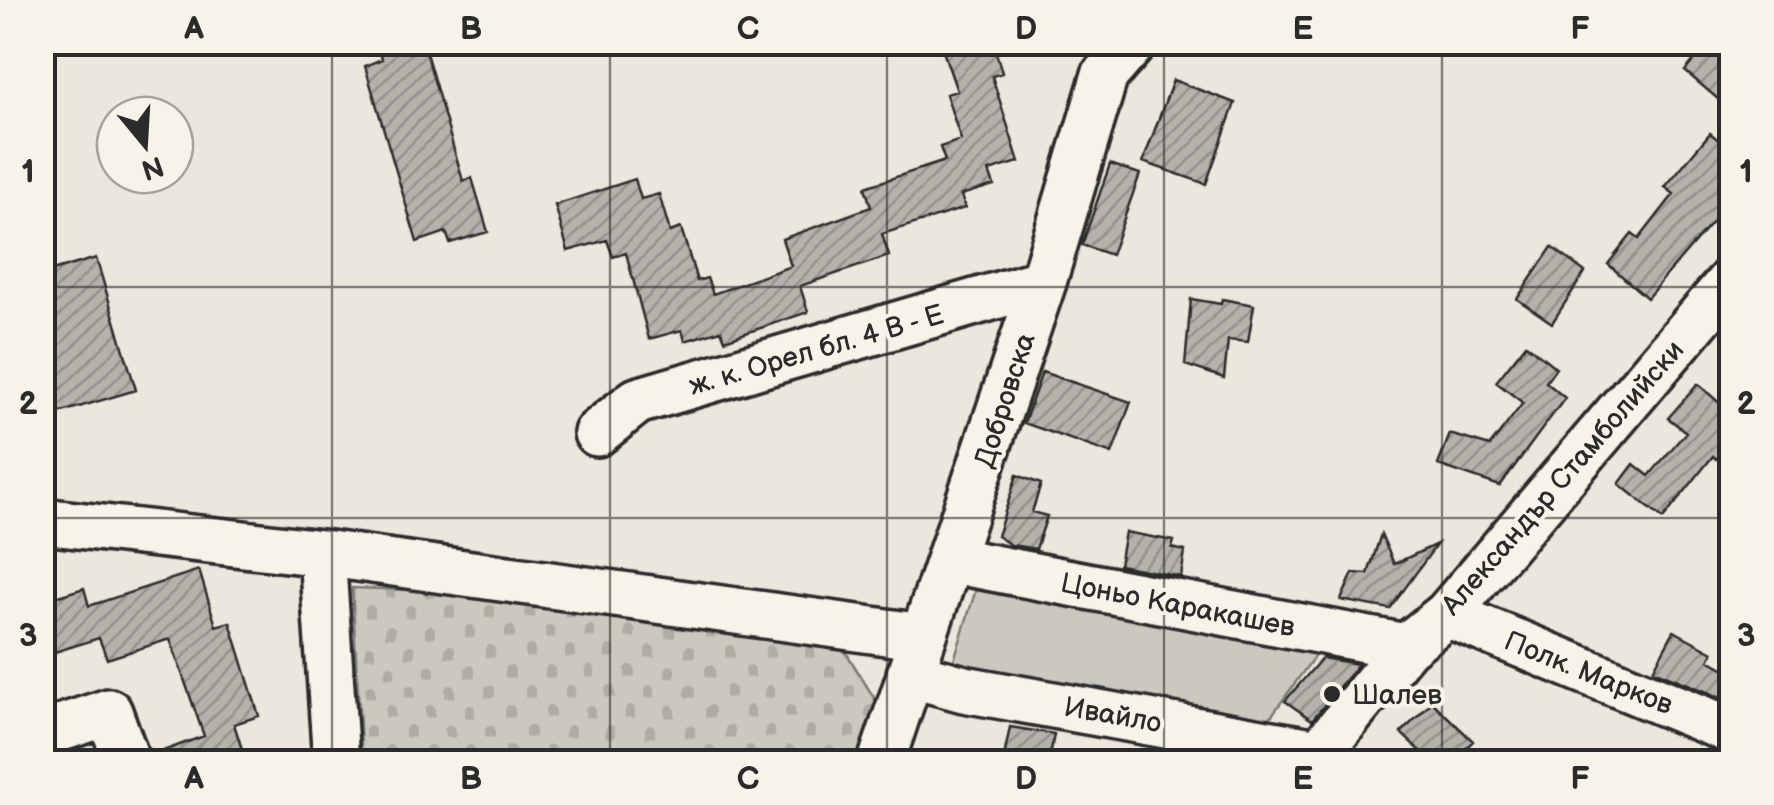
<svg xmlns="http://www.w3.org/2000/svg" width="1774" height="805" font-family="'Balsamiq Sans',sans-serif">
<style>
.cemetery{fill:url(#cemetery-stones);stroke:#7b7a75;stroke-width:2.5}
.park{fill:#cbc8bf;stroke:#7b7a75;stroke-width:2.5}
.building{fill:url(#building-hatch);stroke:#2b2b2b;stroke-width:2.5}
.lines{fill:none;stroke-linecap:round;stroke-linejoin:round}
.minor-casing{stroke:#2b2b2b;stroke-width:52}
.minor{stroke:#f7f3e8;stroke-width:45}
.grid{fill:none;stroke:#2b2b2b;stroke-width:2.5;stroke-opacity:0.55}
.poi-dot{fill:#2b2b2b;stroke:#f7f3e8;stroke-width:4}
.labels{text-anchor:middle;stroke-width:8;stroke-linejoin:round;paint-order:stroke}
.street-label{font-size:28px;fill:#2b2b2b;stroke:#f7f3e8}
.poi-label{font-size:28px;fill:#2b2b2b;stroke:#f7f3e8;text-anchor:start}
.neatline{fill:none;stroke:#2b2b2b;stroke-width:4}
.grid-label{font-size:32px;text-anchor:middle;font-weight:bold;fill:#2b2b2b}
</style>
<defs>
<pattern id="cemetery-stones" width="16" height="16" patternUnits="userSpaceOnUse" patternTransform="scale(2.5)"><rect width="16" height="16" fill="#cbc8bf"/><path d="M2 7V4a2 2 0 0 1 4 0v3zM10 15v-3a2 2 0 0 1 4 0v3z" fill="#aeaca4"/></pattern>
<pattern id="building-hatch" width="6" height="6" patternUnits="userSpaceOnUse" patternTransform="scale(2.5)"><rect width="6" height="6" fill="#b5b2ab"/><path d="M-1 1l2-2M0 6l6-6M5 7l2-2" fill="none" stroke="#93918b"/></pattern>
</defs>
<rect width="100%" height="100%" fill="#ebe7dd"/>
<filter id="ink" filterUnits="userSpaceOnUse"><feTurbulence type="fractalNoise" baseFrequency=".01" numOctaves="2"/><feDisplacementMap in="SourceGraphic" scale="20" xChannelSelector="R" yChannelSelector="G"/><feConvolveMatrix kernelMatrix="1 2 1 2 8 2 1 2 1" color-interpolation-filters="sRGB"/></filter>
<g filter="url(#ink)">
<path class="cemetery" d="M352 588 525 594 844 649 879 706 861 762H362Z"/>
<path class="park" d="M978 583 1324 643 1262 729 949 676Z"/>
<path class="building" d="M377 42H423L463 181 472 178 488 232 450 243 446 232 417 242 365 66 382 59Z
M958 42H993L1002 73 992 76 1019 162 989 171 994 185 961 195 965 208 882 234 889 256 800 286 808 312 725 340 721 330 685 341 682 330 649 339 626 253 613 257 607 240 568 251 555 205 635 179 641 199 659 194 670 232 681 228 697 281 707 278 713 294 791 266 782 239 871 207 865 187 945 161 940 147 961 140 946 94 957 91 942 48Z
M1709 42H1732V111L1685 71Z
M1173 80 1235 103 1206 184 1143 162Z
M1710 133 1732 151V199L1647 298 1608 264 1632 234 1639 239 1674 194 1665 187Z
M1110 164 1140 174 1111 255 1082 245Z
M1552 247 1585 272 1552 323 1517 299Z
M96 258 136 390 42 418V274Z
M1191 299 1221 304 1222 299 1254 305 1248 342 1228 340 1224 378 1185 365Z
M1526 344 1556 368 1546 382 1565 398 1500 486 1438 465 1450 434 1490 446 1523 403 1496 382Z
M1042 372 1131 402 1112 454 1024 423Z
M1698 384 1732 414V442L1716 459 1713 456 1663 519 1619 484 1634 464 1649 476 1686 432 1668 418Z
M1017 475 1041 484 1032 512 1047 516 1036 549 1011 545 997 536Z
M1125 532 1174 541 1172 548 1185 551 1181 577 1119 565Z
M1381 534 1394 564 1437 544 1390 609 1341 600 1353 573 1368 574Z
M199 570 216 626 230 622 259 716 234 724 246 762H153L152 755 204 736 170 639 107 659 99 638 42 656V601L84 588 89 606Z
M1674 631 1713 652 1709 660 1732 673V702L1653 670Z
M1322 658 1358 664 1312 720 1285 701Z
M1432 702 1473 741 1452 762H1432L1401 733Z
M1010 727 1054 734 1049 762H1003Z"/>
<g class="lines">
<defs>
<path id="minor" d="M597 433 637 401 1043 282
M42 521 322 553 922 637
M322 553 336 762
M951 560 1406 647
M1447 614 1732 731
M910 674 964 689 1317 752
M42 734 109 712 127 762
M881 762 1043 282 1105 75 1134 42
M1311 762 1406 647 1447 614 1732 279"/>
</defs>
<use href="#minor" class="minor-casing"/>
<use href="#minor" class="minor"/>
</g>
</g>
<path class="grid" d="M332 42V762M610 42V762M887 42V762M1164 42V762M1442 42V762M42 287H1732M42 518H1732"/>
<circle class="poi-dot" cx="1332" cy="694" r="10"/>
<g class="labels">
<g class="street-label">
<text transform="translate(816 349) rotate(-16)" y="10">ж. к. Орел бл. 4 В - Е</text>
<text transform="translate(1004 400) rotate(-72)" y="10">Добровска</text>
<text transform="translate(1562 477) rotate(-49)" y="10">Александър Стамболийски</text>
<text transform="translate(1178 604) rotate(11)" y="10">Цоньо Каракашев</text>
<text transform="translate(1589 672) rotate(22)" y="10">Полк. Марков</text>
<text transform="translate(1113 714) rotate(10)" y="10">Ивайло</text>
</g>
<g class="poi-label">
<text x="1352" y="704">Шалев</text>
</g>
</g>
<rect width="1774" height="805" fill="none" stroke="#f7f3e8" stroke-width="110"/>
<g transform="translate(145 145) rotate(162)"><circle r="48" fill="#f7f3e8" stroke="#a5a39c" stroke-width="2.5"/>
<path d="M0-8L18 38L0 25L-18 38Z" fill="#2b2b2b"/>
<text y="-15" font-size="28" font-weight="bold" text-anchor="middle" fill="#2b2b2b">N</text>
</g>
<rect x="55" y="55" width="1664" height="695" class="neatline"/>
<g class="grid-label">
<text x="194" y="39">A</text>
<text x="471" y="39">B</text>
<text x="748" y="39">C</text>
<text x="1026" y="39">D</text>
<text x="1303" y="39">E</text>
<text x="1580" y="39">F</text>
<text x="28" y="182">1</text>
<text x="1746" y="182">1</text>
<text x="28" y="414">2</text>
<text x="1746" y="414">2</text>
<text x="28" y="646">3</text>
<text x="1746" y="646">3</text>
<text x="194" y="789">A</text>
<text x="471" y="789">B</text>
<text x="748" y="789">C</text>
<text x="1026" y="789">D</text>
<text x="1303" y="789">E</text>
<text x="1580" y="789">F</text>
</g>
</svg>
